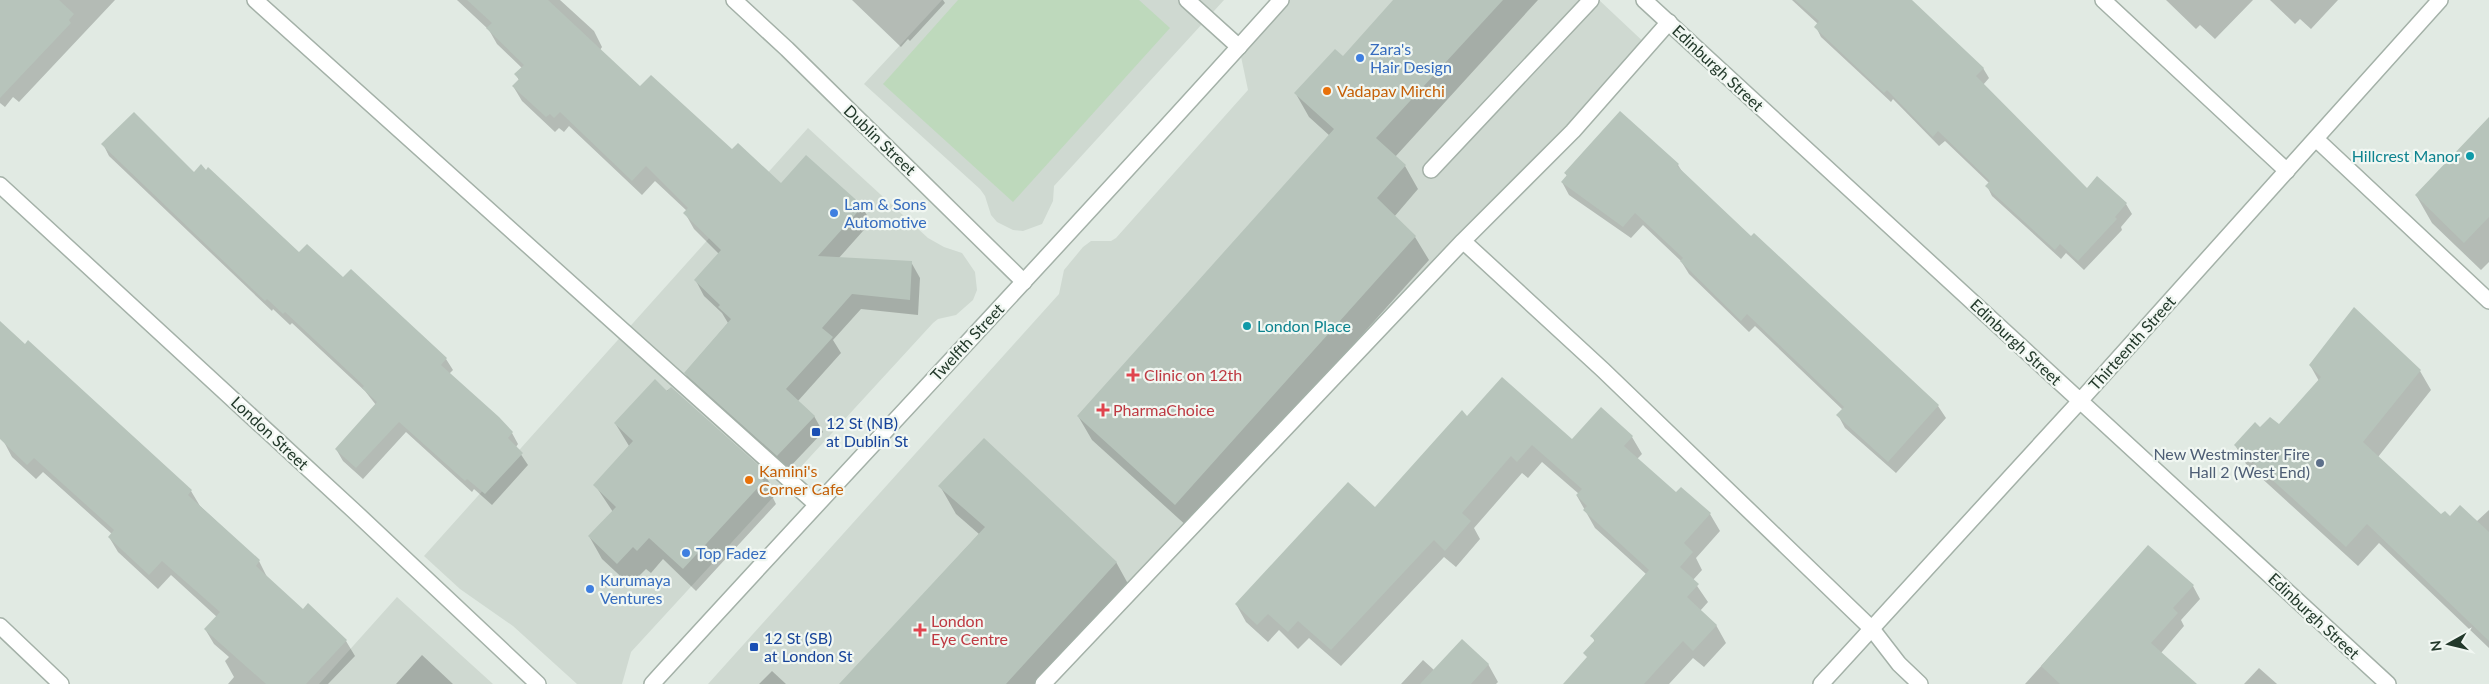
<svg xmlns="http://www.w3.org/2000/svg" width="2489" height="684" font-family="Lato,sans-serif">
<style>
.built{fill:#cfd9d1}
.green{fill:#bed9bc}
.shadow{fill:#0003}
.building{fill:#b7c4bb}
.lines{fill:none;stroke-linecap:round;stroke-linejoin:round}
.service-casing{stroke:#a4b1a8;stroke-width:18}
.minor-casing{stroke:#a4b1a8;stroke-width:18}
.tertiary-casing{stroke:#a4b1a8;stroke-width:18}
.service{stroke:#fff;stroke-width:15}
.minor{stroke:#fff;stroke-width:15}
.tertiary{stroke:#fff;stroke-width:15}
.shop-dot{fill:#3f7fe0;stroke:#f1f7f2;stroke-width:2}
.food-dot{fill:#e8710a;stroke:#f1f7f2;stroke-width:2}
.culture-dot{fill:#0f9aa8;stroke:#f1f7f2;stroke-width:2}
.health-dot{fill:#e0444e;stroke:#f1f7f2;stroke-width:2}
.transit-dot{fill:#1a4fb4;stroke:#f1f7f2;stroke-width:2}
.service-dot{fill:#5c6f8a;stroke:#f1f7f2;stroke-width:2}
.labels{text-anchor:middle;stroke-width:4.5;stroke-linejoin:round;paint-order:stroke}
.shop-label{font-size:16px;fill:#366cbe;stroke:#f1f7f2;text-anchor:start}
.street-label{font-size:16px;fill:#23392b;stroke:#f1f7f2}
.food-label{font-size:16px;fill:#c56008;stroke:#f1f7f2;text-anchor:start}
.culture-label{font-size:16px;fill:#0d838f;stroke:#f1f7f2;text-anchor:end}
.health-label{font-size:16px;fill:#be3a42;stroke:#f1f7f2;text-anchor:start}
.transit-label{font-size:16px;fill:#164399;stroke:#f1f7f2;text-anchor:start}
.service-label{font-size:16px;fill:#4e5e75;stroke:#f1f7f2;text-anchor:end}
</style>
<rect width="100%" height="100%" fill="#e1eae3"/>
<path class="built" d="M942 0H1224L1054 186 1053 201 1042 224 1023 231 1013 230 997 222 991 215 985 196 980 189 864 84Z
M1281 0H1599L1649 47 1043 684H708L1059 294 1064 270 1083 247 1091 241H1111L1116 238 1248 90 1239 47Z
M808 128 928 238 944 247 962 253 975 272 977 290 973 300 956 315 938 319 933 323 631 652 622 684H577L513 626 460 589 424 556Z
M397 597 493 684H319Z"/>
<path class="green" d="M958 0H1139L1170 28 1013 202 883 84Z"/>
<path class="shadow" d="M0 0H115L19 102 13 97 5 107 0 103Z
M457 0H560L594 31 602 47 600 50 641 88 732 151 781 185 862 207 871 222 838 259 911 262 920 278 918 315 861 309 833 340 841 353 798 401 814 416 823 432 786 471 694 388 685 373 728 323 722 313 704 296 696 281 719 254 694 229 685 213 687 211 655 181 642 195 569 126 564 132 559 128 555 132 522 101 513 86 519 80 516 75 522 68 497 44 489 30Z
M852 0H943L945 3 910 41 908 39 901 47Z
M1395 0H1538L1395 157 1405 166 1418 189 1394 217 1415 237 1429 260 1189 528 1092 440 1078 416 1330 136 1309 117 1296 94 1343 58Z
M1792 0H1907L1983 68 1989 78 1983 85 2087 189 2097 177 2126 204 2132 214 2121 227 2122 230 2084 270 2066 253 2061 259 1992 196 1987 186 1989 183 1945 141 1939 146 1893 99 1891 102 1821 37 1816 27 1818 24Z
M2166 0H2253L2215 39 2200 25 2196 29Z
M2270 0H2338L2311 29 2300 19 2295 24Z
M1620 113 1678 165 1683 173 1751 238 1754 234 1938 406 1946 418 1896 473 1845 428 1838 415 1843 410 1755 326 1749 332 1689 274 1681 261 1643 225 1631 238 1569 195 1562 182 1567 176 1565 173Z
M2489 119V262L2481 270 2432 223 2416 195Z
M103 144 194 173 299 254 343 279 351 270 446 359 453 370 449 374 512 433 518 444 516 447 528 465 492 505 474 489 472 492 406 432 363 479 343 461 336 449 376 405 365 391 292 323 290 325 273 309 272 311 109 156Z
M0 323 25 346 28 342 191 491 200 506 259 561 267 577 303 611 346 641 355 656 328 684H228L234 677 225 661 229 657 214 644 205 629 217 617 171 575 158 589 118 552 109 537 112 534 43 472 36 479 12 457 4 442 0 426Z
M2310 365 2420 371 2431 390 2378 457 2441 516 2476 522 2489 510V648L2379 543 2358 566 2246 464 2235 445 2260 429 2279 426 2319 381Z
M671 388 763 471 776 494 773 498 776 504 696 591 663 559 651 573 646 569 630 585 602 559 589 536 613 512 595 485 629 446 615 423Z
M1467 418 1572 441 1632 437 1642 454 1637 459 1676 494 1710 514 1720 531 1696 558 1702 570 1693 580 1708 602 1700 611 1716 625 1726 643 1704 667 1693 658 1669 684H1564L1588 658 1595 642 1592 636 1646 574 1595 528 1577 496 1579 494 1542 462 1528 478 1522 473 1474 528 1480 539 1456 567 1444 557 1341 666 1309 638 1298 649 1279 630 1268 642 1246 622 1236 604 1375 509Z
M940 486 1116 562 1132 591 1048 684H841L979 534 956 514Z
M2148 547 2193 586 2200 599 2181 620 2184 626 2161 653 2187 684H2025Z
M422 655 453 684H396Z
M1423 660 1434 670 1488 664 1498 682 1496 684H1401Z
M2259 668 2277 684H2244Z
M772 671 786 684H759Z"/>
<path class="building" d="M0 0H59L74 14 69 20 71 23 0 98Z
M467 0H548L640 86 651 75 732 149 738 143 781 183 806 155 863 206 818 256 912 261 910 300 852 294 822 328 833 337 786 389 815 416 777 456 684 373 731 319 718 307 720 305 694 280 721 250 683 213 688 208 646 166 632 181 560 112 554 118 550 114 546 117 512 86 519 79 514 74 524 65 486 28 492 23Z
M1393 0H1503L1376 138 1406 165 1377 198 1416 236 1175 505 1077 416 1334 129 1294 93 1335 49 1343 56Z
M1795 0H1912L1984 68 1976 76 2087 188 2097 176 2127 203 2115 217 2117 219 2078 261 2060 244 2055 250 1985 186 1990 181 1938 131 1933 137 1887 90 1884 93 1814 27 1819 21Z
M1620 111 1679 164 1677 166 1751 236 1754 233 1939 405 1888 462 1836 415 1844 407 1747 314 1741 321 1680 261 1683 258 1635 213 1623 227 1561 182 1567 175 1564 173Z
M134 112 194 172 201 164 206 170 208 167 299 252 307 244 343 277 351 269 447 358 441 365 499 417 513 432 508 438 523 453 485 494 467 479 465 481 399 422 356 468 335 449 377 402 362 388 364 386 285 312 283 314 267 299 265 301 101 144Z
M2489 117V217L2464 243 2415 195Z
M2354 307 2421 370 2363 442 2441 514 2445 511 2450 516 2460 505 2489 532V641L2367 524 2346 547 2234 445 2255 422 2260 427 2270 417 2279 424 2321 377 2309 365Z
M0 321 25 344 28 340 192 490 188 495 260 560 256 566 303 609 308 603 347 640 306 684H266L204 629 220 612 162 561 149 575 108 537 114 530 34 458 27 465 0 439Z
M1502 377 1572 439 1601 407 1633 436 1624 446 1676 492 1681 487 1711 513 1684 543 1693 552 1680 567 1699 584 1687 597 1717 625 1693 651 1683 641 1644 684H1563L1587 657 1583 653 1595 640 1590 636 1649 570 1583 510 1587 506 1576 495 1582 489 1532 445 1517 462 1511 456 1462 513 1471 521 1445 551 1434 540 1331 650 1298 621 1288 632 1268 614 1257 625 1235 604 1348 482 1375 507 1462 410 1467 416Z
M655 379 667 391 671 387 764 470 759 476 764 481 683 569 649 538 637 551 633 547 617 564 588 536 616 507 593 485 633 441 614 423Z
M984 438 1117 562 1006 684H839L985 527 938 486Z
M2148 545 2194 585 2173 608 2178 613 2151 643 2197 684H2060L2041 666Z
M1462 639 1489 664 1471 684H1420Z"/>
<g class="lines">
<defs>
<path id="service" d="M255 0 816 504
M1187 0 1239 47
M2103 0 2287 171
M2316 139 2489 301
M1431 170 1591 0
M1463 241 1603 370 1872 629 1899 664 1920 684
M0 626 61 684
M1043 684 1463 241 1573 131 1669 22"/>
<path id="minor" d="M734 0 787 49 1024 282
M1644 0 2388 684
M0 185 353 510 538 684
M1821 684 2080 401 2440 0"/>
<path id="tertiary" d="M652 684C861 455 1074 231 1281 0"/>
</defs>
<use href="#service" class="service-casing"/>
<use href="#minor" class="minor-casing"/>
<use href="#tertiary" class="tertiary-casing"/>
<use href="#service" class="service"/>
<use href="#minor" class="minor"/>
<use href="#tertiary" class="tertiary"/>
</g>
<g class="shop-dot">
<circle cx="1360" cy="58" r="5"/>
<circle cx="834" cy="213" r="5"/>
<circle cx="686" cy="553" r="5"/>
<circle cx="590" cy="589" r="5"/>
</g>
<g class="food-dot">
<circle cx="1327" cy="91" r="5"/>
<circle cx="749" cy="480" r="5"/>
</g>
<g class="culture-dot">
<circle cx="2470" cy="156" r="5"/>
<circle cx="1247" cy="326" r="5"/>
</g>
<g class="health-dot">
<path d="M1130.5 367.5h5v5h5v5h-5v5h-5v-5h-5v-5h5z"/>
<path d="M1100.5 402.5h5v5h5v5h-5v5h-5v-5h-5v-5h5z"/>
<path d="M917.5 622.5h5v5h5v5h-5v5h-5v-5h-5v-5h5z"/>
</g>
<g class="transit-dot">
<rect x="811" y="427" width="10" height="10" rx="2.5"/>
<rect x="749" y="642" width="10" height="10" rx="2.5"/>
</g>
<circle class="service-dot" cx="2320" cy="463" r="5"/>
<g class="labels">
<g class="shop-label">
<text x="1370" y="55">Zara's<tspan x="1370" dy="18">Hair Design</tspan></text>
<text x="844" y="210">Lam &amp; Sons<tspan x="844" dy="18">Automotive</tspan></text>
<text x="696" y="559">Top Fadez</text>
<text x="600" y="586">Kurumaya<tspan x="600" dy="18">Ventures</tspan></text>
</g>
<g class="street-label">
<text transform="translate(1718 68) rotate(43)" y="6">Edinburgh Street</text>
<text transform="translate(880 140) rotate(44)" y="6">Dublin Street</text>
<text transform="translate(967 342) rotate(-47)" y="6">Twelfth Street</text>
<text transform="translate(2016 342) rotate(43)" y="6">Edinburgh Street</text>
<text transform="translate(2132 343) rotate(-48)" y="6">Thirteenth Street</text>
<text transform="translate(270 433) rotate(43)" y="6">London Street</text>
<text transform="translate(2314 616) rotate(43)" y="6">Edinburgh Street</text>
</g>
<g class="food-label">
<text x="1337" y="97">Vadapav Mirchi</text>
<text x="759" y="477">Kamini's<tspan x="759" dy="18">Corner Cafe</tspan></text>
</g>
<g class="culture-label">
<text x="2460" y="162">Hillcrest Manor</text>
<text x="1257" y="332" text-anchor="start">London Place</text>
</g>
<g class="health-label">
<text x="1144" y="381">Clinic on 12th</text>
<text x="1113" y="416">PharmaChoice</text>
<text x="931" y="627">London<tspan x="931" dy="18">Eye Centre</tspan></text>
</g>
<g class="transit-label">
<text x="826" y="429">12 St (NB)<tspan x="826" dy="18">at Dublin St</tspan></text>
<text x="764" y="644">12 St (SB)<tspan x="764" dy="18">at London St</tspan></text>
</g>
<g class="service-label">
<text x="2310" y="460">New Westminster Fire<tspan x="2310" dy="18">Hall 2 (West End)</tspan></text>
</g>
</g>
<g transform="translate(2449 644) rotate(262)" stroke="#f1f7f2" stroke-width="4" paint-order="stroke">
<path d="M0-4L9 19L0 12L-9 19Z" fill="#23392b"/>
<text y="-8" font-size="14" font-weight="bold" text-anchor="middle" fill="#23392b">N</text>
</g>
</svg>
